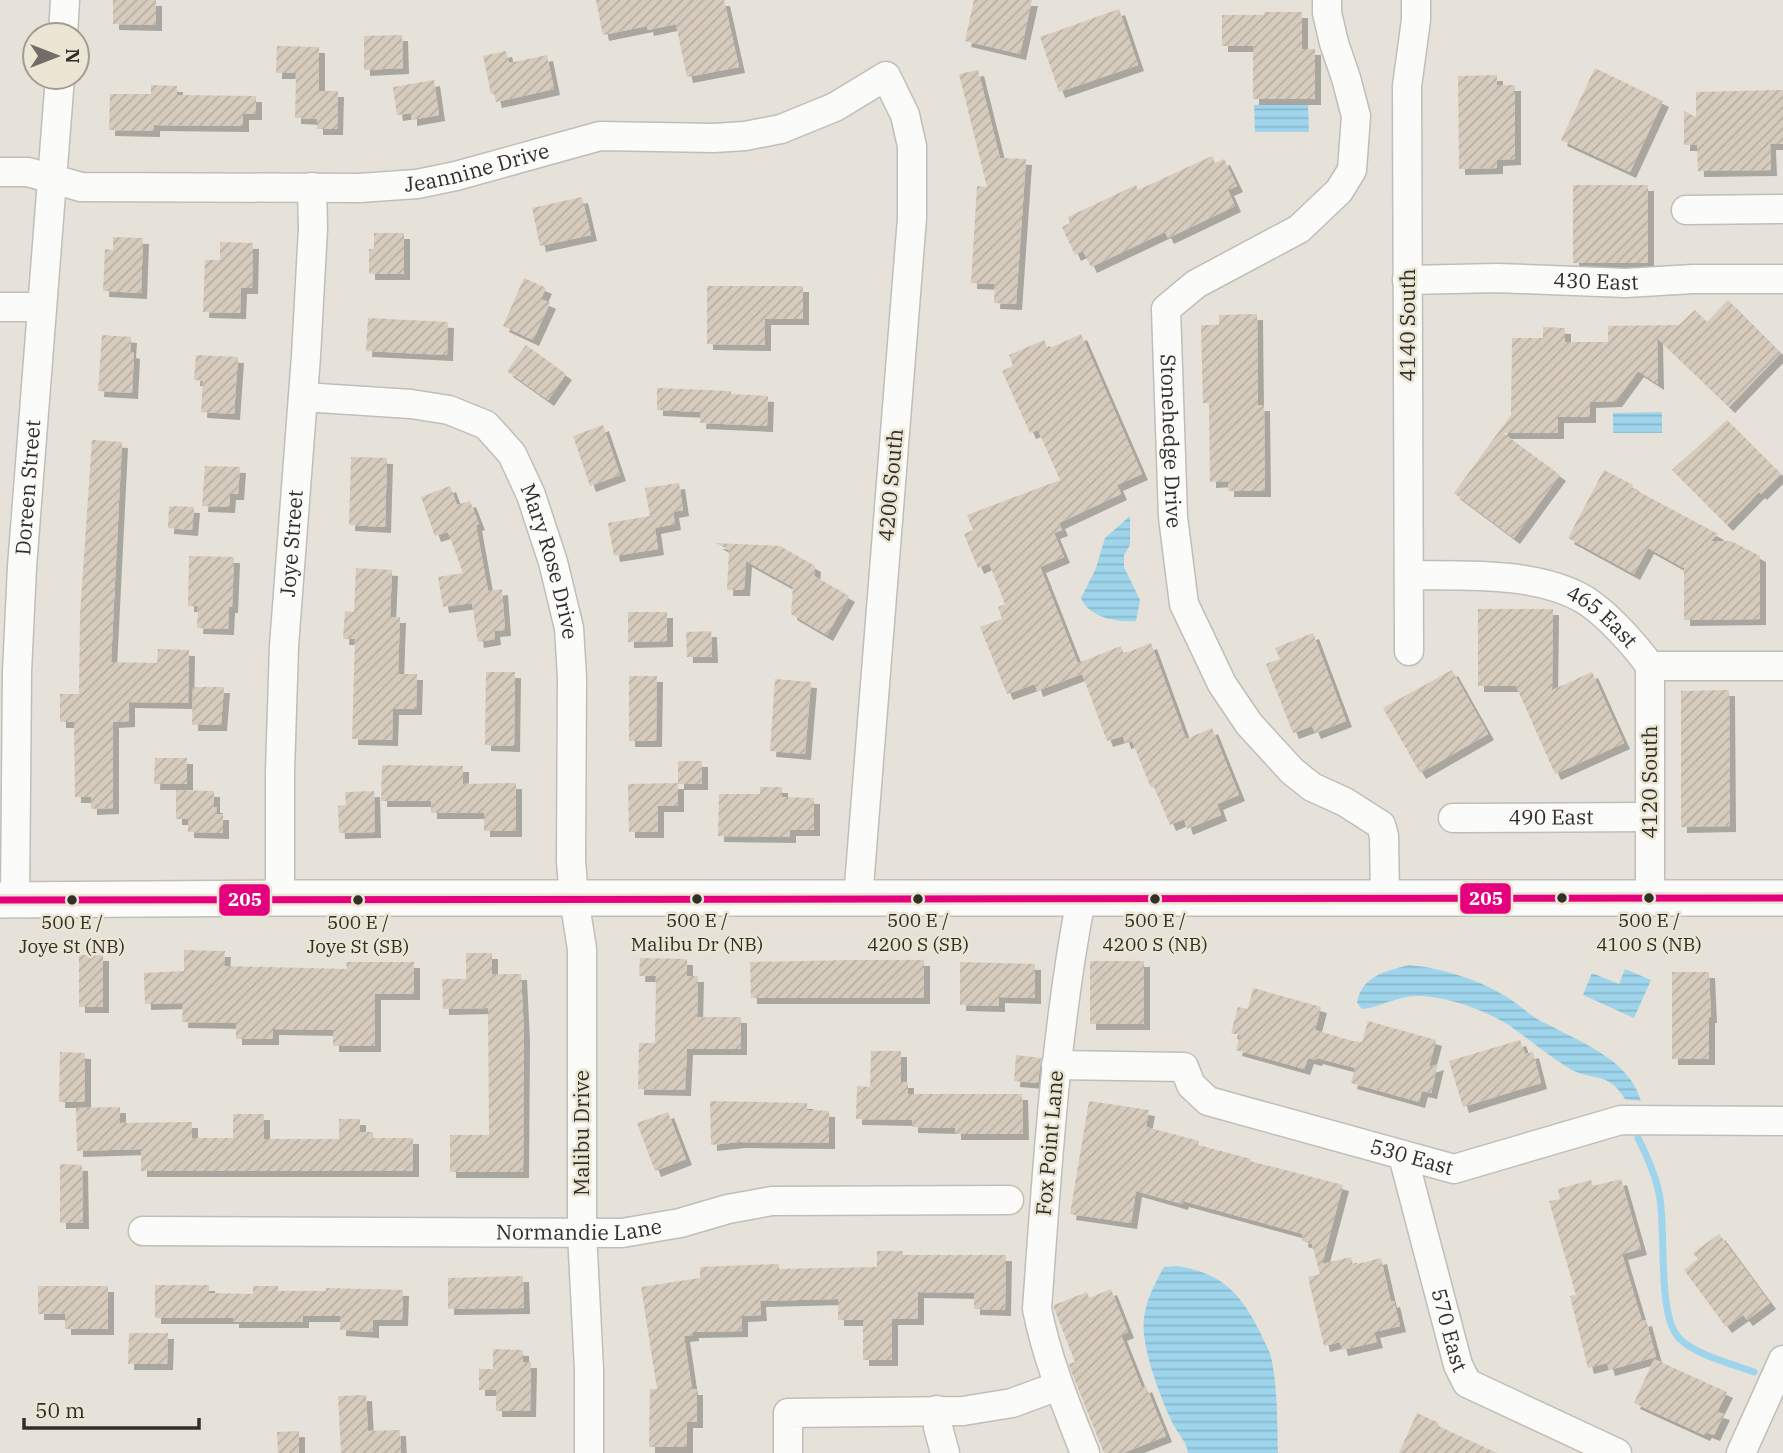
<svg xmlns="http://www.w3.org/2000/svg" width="1783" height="1453" font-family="'IBM Plex Serif',serif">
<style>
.water{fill:url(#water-rules)}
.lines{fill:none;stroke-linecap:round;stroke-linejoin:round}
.stream{stroke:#9ed5ec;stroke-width:7}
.building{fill:url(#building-hatch);filter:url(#shadow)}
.minor-casing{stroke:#c1beb7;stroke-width:31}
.tertiary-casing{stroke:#c1beb7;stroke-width:38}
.minor{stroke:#fbfbf9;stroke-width:28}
.tertiary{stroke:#fbfbf9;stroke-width:35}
.bus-1-casing{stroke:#ebe5d4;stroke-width:12}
.bus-1{stroke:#e5007d;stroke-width:7}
.bus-dot{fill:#312f28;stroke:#ebe5d4;stroke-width:2.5}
.labels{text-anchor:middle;stroke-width:5;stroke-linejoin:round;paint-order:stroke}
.bus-label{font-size:19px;fill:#312f28;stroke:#ebe5d4}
.street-label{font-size:21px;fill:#312f28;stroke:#ebe5d4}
.line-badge{stroke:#ebe5d4;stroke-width:2.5}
.badge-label{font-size:19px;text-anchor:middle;font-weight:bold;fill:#fff}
</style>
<defs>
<pattern id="water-rules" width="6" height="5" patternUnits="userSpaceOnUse" patternTransform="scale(1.75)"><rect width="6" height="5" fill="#9ed5ec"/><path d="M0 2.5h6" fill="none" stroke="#89b7ca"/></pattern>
<pattern id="building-hatch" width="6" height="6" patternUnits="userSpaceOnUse" patternTransform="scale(1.75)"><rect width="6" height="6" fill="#d6cbbc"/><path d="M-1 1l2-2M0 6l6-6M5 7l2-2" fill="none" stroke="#b8afa2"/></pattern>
<filter id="shadow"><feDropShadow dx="6" dy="6" stdDeviation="0" flood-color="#0004"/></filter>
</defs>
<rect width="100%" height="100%" fill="#e6e2d9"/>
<path class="water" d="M1254 105H1308L1309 132H1255Z
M1662 412V433H1613V413Z
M1130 516V545L1124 555V567L1140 600 1136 621C1118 623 1088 617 1081 598L1096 568 1105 538Z
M1409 965C1442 968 1481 980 1510 999 1522 1007 1531 1017 1545 1023 1580 1042 1629 1059 1641 1101L1625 1099C1607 1069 1592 1083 1567 1067 1547 1055 1529 1039 1510 1026 1488 1011 1445 996 1419 996 1399 995 1381 1007 1362 1009L1357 1003C1361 976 1386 971 1409 965Z
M1625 969 1651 980 1634 1018 1583 995 1592 973 1619 984Z
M1177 1266C1221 1273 1240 1292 1260 1332 1264 1342 1271 1352 1272 1362 1278 1392 1277 1423 1278 1453H1188C1187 1442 1178 1434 1173 1424 1161 1399 1140 1345 1144 1318 1146 1300 1155 1283 1164 1267Z"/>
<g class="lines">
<path class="stream" d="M1638 1138C1647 1156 1655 1173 1659 1193 1667 1229 1656 1316 1680 1339 1696 1355 1732 1364 1754 1372"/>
</g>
<path class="building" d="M113 0H156V25L113 24Z
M596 0H724L739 67 687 77 676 24 648 30 647 26 603 35Z
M974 0H1032L1020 54 965 41Z
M1119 9 1138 65 1059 92 1040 37Z
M1264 12H1302V49H1315V99H1253V46H1222V15H1264Z
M402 35 403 68 364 70V36Z
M277 46 319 47V91H338L337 129H317V119L295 118 296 73H276Z
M506 51 509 63 547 55 554 89 496 102 494 94H491L483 56Z
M1595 68 1663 101 1630 172 1561 140Z
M978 70 1000 158 1026 159 1016 304 994 303 995 284 971 283 977 186 987 187 959 74Z
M1497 75V85H1515V159L1497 160V168L1459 169 1458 76Z
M434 80 439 115 411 120V113L397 115 393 87Z
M151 85 177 86V95L256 96V114H243V126L154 125V131L109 130 110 94H151Z
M1783 90V144H1770L1771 170 1698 171 1697 145H1684V111L1696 117V92Z
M1212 156 1215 163 1224 159 1237 186 1228 190 1235 206 1168 238 1165 232 1091 267 1083 251 1075 255 1062 227 1070 223 1068 217 1136 185 1138 190Z
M1573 185H1648V263H1573Z
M582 197 591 235 540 246 532 208Z
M374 233H404V274H369V249H374Z
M113 237 143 238 141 293 103 291 105 249 113 250Z
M220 242 253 243 252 288H241L240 313 203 312 205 260H220Z
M524 278 546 288 541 299 550 303 533 340 503 326Z
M707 286H803V319H765V345L707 344Z
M1728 300 1781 353 1729 407 1657 338 1658 384 1638 371 1616 401 1590 402V417H1558V433H1503L1560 475 1514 538 1454 493 1511 415 1512 338H1543V327L1565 328V342H1608V326L1679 325 1695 310 1707 322Z
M1257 314 1258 405H1264L1265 491H1228V481L1210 482 1209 403H1203L1201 325H1219V315Z
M368 318 448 322 447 355 366 351Z
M1081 334 1142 474 1117 485 1121 494 1059 523 1062 530 1054 533 1064 557 1040 567 1082 674 1037 691 1035 684 1007 694 980 627 1002 619 998 607 1005 604 989 563 978 568 964 534 973 530 967 515 1060 480 1038 430 1030 433 1002 371 1013 366 1009 355 1044 340 1048 349Z
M102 335 131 337 130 352 134 353 132 393 98 391Z
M526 345 566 374 548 400 507 371Z
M196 355 238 357 234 414 201 412 203 381 194 380Z
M657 388 731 391V394L768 396 767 426 700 423 701 412 657 410Z
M1727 420 1781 474 1761 494 1759 492 1727 525 1672 470Z
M603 425 620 475 590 486 573 436Z
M92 440 122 442 111 662 157 663 158 649 189 650 188 703 129 702V721L113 722V808L91 809V797H75L74 722H60V694H79L80 614Z
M351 457 387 458 385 527 349 525Z
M205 466 240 467 238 494H230L229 507 202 506Z
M1604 470 1633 485 1632 488 1718 534 1711 541H1731L1760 556V619L1684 620V568L1648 548 1634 574 1568 538Z
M679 483 683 510 673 512 675 524 655 528 658 549 614 556 608 523 650 516 645 488Z
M450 486 457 505 470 501 479 524 476 525 488 591 502 589 505 630 494 631 495 639 478 642 472 603 443 607 438 577 463 573 448 532 435 536 421 497Z
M169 506 194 507 192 530 168 528Z
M716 543 780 546 815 566 814 576 849 596 827 635 791 614 793 587 746 561 744 590H727L729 550Z
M189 556 234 557 232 607H229L228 629 197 628 198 606H188Z
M356 568 392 570 390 617H400L398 674H417L416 709H393L392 740 352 739 355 639H343L345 611 354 612Z
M1478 609H1553L1552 690 1592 672 1624 743 1555 774 1516 686H1478Z
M628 612H667V641L628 642Z
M711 631 712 657H687L686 632Z
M1313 633 1346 721 1315 733 1312 726 1293 733 1266 664 1280 659 1275 648Z
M1151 643 1186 739 1212 728 1239 795 1217 804 1221 815 1187 829 1184 819 1170 825 1154 787 1151 788 1132 741 1125 743 1123 736 1107 741 1078 663 1121 646 1124 654Z
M1452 670 1488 734 1420 773 1383 708Z
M486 672H515L514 746 485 745Z
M629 676H657L656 741H629Z
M775 679 811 682 805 754 770 751Z
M193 687H224L221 725H192Z
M1729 690 1730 826 1681 827V691Z
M155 758H187V784H154Z
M678 761H702V784H678Z
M382 765 463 766V784L516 783V831H484V813H431V801H381Z
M678 783V806H658V832H629L628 784Z
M760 787H782V797L814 798V830H790V837L718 836 719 794H760Z
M176 790 214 791V807H217L216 814H223V833L188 832V819H176Z
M374 791 375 832 339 833 338 806 346 805 345 792Z
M184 950 225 951 224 966 347 969 346 962H414V994H375V1046H333V1030L273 1029V1039H236V1023L182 1022 183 1003 145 1004 144 973 184 971Z
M466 953H492V974H521L524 1035 523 1172H450V1135H489L488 1008 443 1009 442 979H466Z
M79 955H103V1007H79Z
M640 958 687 959V976H698L697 1017H741V1049H687L685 1090 638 1089 639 1043H655L656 976H639Z
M856 960H924V998H751L750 962Z
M1090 961H1144V1024H1090Z
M960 962 1035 964V998L999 997V1006L960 1005Z
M1672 972H1709L1711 1017H1709V1059H1672Z
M1253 988 1321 1007 1315 1030 1353 1041 1362 1042 1368 1021 1436 1040 1429 1067 1438 1064 1431 1093 1422 1091 1419 1102 1351 1083 1355 1068 1317 1058 1316 1060 1308 1058 1304 1069 1236 1050 1240 1035 1231 1033 1238 1007 1248 1009Z
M1520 1040 1525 1054 1533 1052 1541 1083 1463 1107 1449 1061Z
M871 1051H901V1082H908V1094H1022L1023 1134H955V1128L912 1127V1120L856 1119 857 1086 870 1087Z
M60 1052 85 1053V1102H59Z
M1016 1055 1041 1058 1038 1083 1014 1081Z
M710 1101 807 1103V1110L829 1111V1143L739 1142 711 1145Z
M1089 1101 1149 1110 1146 1127 1199 1141 1198 1145 1251 1159 1250 1161 1343 1185 1322 1264 1351 1257 1353 1265 1381 1258 1391 1302 1394 1301 1400 1326 1374 1332 1377 1342 1342 1350 1340 1342 1324 1346 1308 1277 1320 1274 1312 1244 1302 1241 1303 1234 1183 1201 1182 1204 1136 1191 1131 1223 1070 1214Z
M120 1107V1123L192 1122V1138H233V1114H264V1139H339V1119H360V1132H373V1138H413V1171H141V1149L77 1151 76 1108Z
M668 1112 686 1159 655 1171 637 1123Z
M60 1164 82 1165 83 1223H60Z
M1621 1179 1641 1249 1622 1254 1642 1321 1646 1320 1656 1357 1609 1370 1607 1363 1588 1368 1570 1296 1576 1295 1549 1201 1560 1199 1558 1189 1591 1180 1593 1186Z
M1719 1234 1770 1303 1747 1320 1743 1315 1726 1327 1684 1270 1698 1259 1693 1253Z
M877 1251H903V1255H1006L1005 1310 974 1309V1293L918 1292V1319H892V1360H863V1320H838V1299L760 1301 761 1315 742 1316V1331L693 1332V1335L684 1336 692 1389H697V1422H687V1447H649L650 1389H657L641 1287 700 1278V1267L779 1264V1269L877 1267Z
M523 1276 524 1308 448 1309V1278Z
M155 1285H209V1293L253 1294V1286H278V1291H326V1288L403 1290 402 1320H373V1332L340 1330V1316H303V1322H233V1318H155Z
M38 1286H108V1329H65V1314H38Z
M1111 1289 1128 1332 1121 1335 1142 1388 1146 1386 1166 1436 1123 1453H1104L1070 1368 1069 1364 1075 1362 1054 1308V1305L1087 1292 1089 1298Z
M129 1333H168L167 1364H128Z
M493 1349 523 1350V1362H531L530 1411H496V1390H479V1369H493Z
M1654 1359 1727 1392 1717 1412 1724 1414 1714 1435 1706 1432 1704 1435 1634 1403Z
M366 1395 368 1431 400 1430 401 1453H341L338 1396Z
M1417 1413 1439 1423 1438 1426 1497 1453H1399Z
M299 1431V1453H278L277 1432Z"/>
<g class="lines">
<defs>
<g id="minor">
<path id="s1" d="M1327 0V13L1334 43 1346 78 1356 116 1352 170 1339 191 1299 229 1196 284 1166 309 1173 517 1184 604 1222 684 1249 724 1292 771 1312 787 1345 802 1381 825 1384 836 1385 897"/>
<path d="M63 35 65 0"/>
<path id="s2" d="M0 172H28L81 187 359 188 417 184 456 176 600 136 714 138 745 136 781 129 835 107 886 76 905 115 912 146V218L858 899"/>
<path d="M1686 210 1783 209"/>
<path id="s3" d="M1407 280 1497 278 1626 283 1693 279H1783"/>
<path d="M0 307H41"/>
<path id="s4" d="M303 397 411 404 449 410 486 425 512 454 531 495 553 562 569 628 572 677 571 861 574 898 582 949V1233L589 1369V1453"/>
<path id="s5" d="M1409 575C1464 576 1536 571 1585 600 1607 614 1635 645 1650 666H1783"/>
<path d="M1409 651 1407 86 1416 20V0"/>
<path d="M1650 666V897"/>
<path id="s6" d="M1453 818 1649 817"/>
<path id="s7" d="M280 898V772L284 646 306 356 313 228 312 187"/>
<path d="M1081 899C1055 1034 1047 1171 1037 1309 1047 1359 1066 1405 1085 1453"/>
<path id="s8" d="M15 900 17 672 22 567 60 77"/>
<path id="s9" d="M1056 1065 1184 1067 1191 1085 1208 1101 1454 1169 1621 1120 1783 1121"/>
<path id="s10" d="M1403 1156 1458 1365 1467 1383 1617 1453"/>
<path id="s11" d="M143 1231 622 1233 680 1223 728 1209 772 1201 1009 1200"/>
<path d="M937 1410 938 1427 945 1453"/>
<path d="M788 1453V1413L963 1411 1012 1403 1058 1386"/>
<path d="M1741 1453 1783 1360"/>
</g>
<path id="tertiary" d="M0 900 280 898H1783"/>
</defs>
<use href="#minor" class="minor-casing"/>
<use href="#tertiary" class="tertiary-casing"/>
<use href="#minor" class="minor"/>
<use href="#tertiary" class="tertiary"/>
<defs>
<path id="bus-1" d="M0 900 1783 898"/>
</defs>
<use href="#bus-1" class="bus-1-casing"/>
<use href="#bus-1" class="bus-1"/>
</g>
<g class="bus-dot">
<circle cx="1562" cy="898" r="6"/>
<circle cx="1649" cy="898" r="6"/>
<circle cx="697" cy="899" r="6"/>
<circle cx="918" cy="899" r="6"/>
<circle cx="1155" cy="899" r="6"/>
<circle cx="72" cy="900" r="6"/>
<circle cx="358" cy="900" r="6"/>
</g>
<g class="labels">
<g class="bus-label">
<text x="697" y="927">500 E /<tspan x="697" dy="24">Malibu Dr (NB)</tspan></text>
<text x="918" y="927">500 E /<tspan x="918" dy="24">4200 S (SB)</tspan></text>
<text x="1155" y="927">500 E /<tspan x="1155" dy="24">4200 S (NB)</tspan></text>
<text x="1649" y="927">500 E /<tspan x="1649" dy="24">4100 S (NB)</tspan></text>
<text x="72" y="929">500 E /<tspan x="72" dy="24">Joye St (NB)</tspan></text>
<text x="358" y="929">500 E /<tspan x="358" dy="24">Joye St (SB)</tspan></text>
</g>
<g class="street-label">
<text dy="7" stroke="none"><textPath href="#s2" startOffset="481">Jeannine Drive</textPath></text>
<text dy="7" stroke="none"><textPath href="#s3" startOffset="189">430 East</textPath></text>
<text transform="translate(1408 325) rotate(-90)" y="7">4140 South</text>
<text dy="7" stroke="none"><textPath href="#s1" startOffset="542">Stonehedge Drive</textPath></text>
<text transform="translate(891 485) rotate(-85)" y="7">4200 South</text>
<text dy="7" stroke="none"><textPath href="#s8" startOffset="413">Doreen Street</textPath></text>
<text dy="7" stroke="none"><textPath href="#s7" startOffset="355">Joye Street</textPath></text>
<text dy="7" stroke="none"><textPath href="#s4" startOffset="340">Mary Rose Drive</textPath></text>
<text dy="7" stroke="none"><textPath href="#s5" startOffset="203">465 East</textPath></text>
<text transform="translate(1650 782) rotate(-90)" y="7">4120 South</text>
<text dy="7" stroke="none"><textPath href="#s6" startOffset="98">490 East</textPath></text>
<text transform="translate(582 1133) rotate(-90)" y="7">Malibu Drive</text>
<text transform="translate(1050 1143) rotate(-85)" y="7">Fox Point Lane</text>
<text dy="7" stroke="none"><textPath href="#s9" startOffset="382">530 East</textPath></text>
<text dy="7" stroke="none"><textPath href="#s11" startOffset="436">Normandie Lane</textPath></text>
<text dy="7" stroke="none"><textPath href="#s10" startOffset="180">570 East</textPath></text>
</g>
</g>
<g class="line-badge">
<rect x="1459" y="882" width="53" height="33" rx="7" fill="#e5007d"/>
<rect x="218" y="883" width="53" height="34" rx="7" fill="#e5007d"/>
</g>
<g class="badge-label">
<text x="1486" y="905">205</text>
<text x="245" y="906">205</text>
</g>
<g transform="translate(56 56) rotate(90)"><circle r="33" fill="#ebe5d4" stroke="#a19c8f" stroke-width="2"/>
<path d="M0-5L12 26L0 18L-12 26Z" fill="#706e66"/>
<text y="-10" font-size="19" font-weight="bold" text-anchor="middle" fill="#312f28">N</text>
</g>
<path d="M24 1418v10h175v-10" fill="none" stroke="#312f28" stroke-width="3.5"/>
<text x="35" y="1418" font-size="21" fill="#312f28" stroke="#ebe5d4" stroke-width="5" paint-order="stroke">50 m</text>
</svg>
